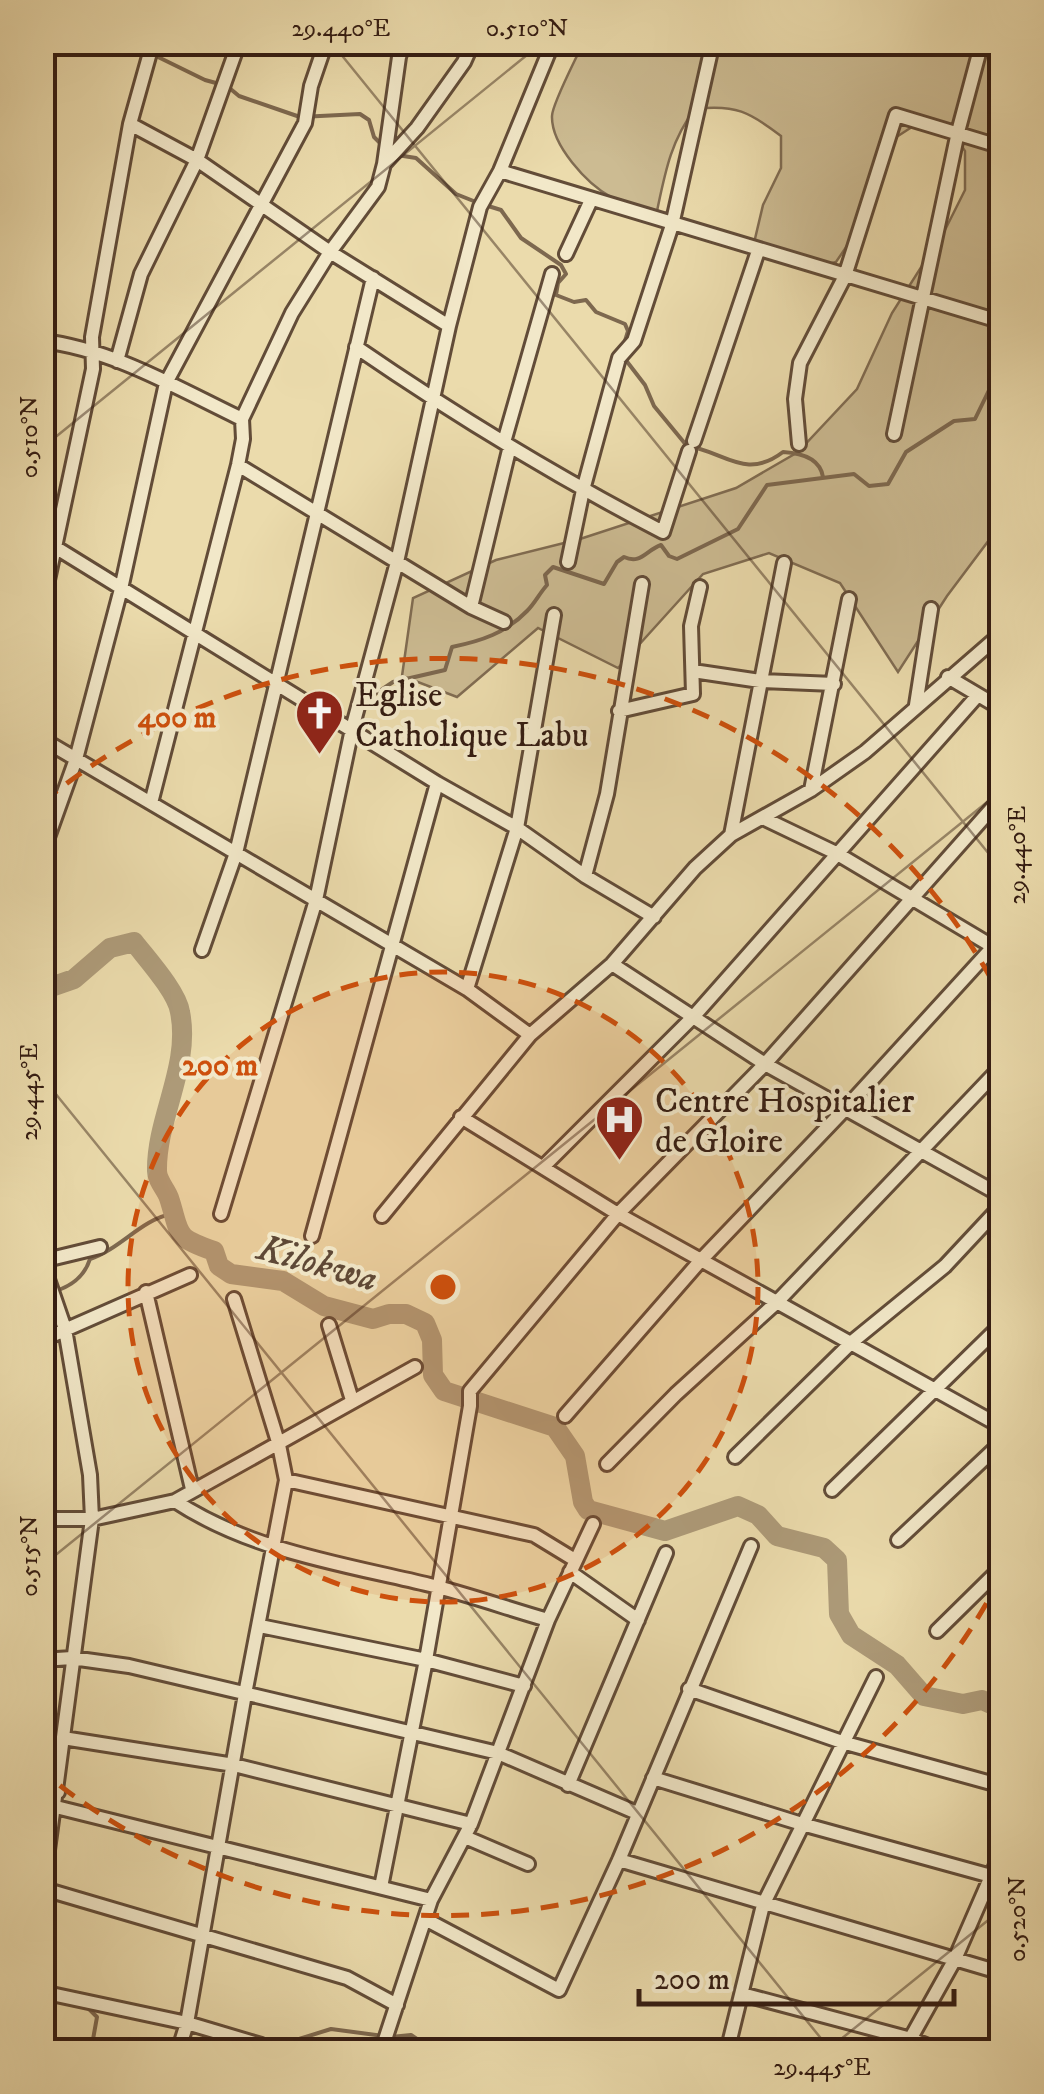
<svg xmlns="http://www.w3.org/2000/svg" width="1044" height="2094" font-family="'IM FELL DW Pica',serif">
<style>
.green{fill:#ccbb92;stroke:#806c52;stroke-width:2.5}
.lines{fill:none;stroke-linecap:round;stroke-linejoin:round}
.stream{stroke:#7d684f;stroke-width:4}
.river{stroke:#ad9a78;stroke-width:20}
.street-casing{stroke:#624c38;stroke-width:18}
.street{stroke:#f2e8c9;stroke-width:12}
.ticks{fill:none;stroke:#341c12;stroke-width:2.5;stroke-opacity:0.45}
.ring{fill:none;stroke:#cd500d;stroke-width:5;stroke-dasharray:18 12}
.labels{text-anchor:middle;stroke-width:8;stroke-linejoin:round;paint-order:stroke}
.poi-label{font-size:35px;fill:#341c12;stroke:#f2e8c9;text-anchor:start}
.water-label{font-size:38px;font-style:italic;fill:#5e4836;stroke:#f2e8c9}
.centre{fill:#cd500d;stroke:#f2e8c9;stroke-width:5}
.ring-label{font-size:30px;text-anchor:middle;font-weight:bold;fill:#cd500d;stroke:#f2e8c9;stroke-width:8;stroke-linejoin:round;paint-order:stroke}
.neatline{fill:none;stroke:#341c12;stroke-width:4}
.ticks-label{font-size:25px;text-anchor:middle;fill:#341c12}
</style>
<rect width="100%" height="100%" fill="#ebdbac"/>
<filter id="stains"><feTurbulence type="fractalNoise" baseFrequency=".002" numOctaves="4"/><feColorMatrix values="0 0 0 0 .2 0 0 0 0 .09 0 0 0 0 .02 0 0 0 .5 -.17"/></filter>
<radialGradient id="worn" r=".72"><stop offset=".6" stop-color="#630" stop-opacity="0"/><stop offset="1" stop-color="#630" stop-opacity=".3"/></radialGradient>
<path class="green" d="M583 43H1001V524L947 596 898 672 840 583 769 553 703 574 618 668 538 628 457 697 402 676 413 598 496 560 580 539 736 488 798 452 857 389 892 313 946 228 965 190V151L950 128 915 125 881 147 853 237 836 262 813 268 754 243 763 205 781 168V136C750 112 735 104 695 109 671 140 665 173 657 211 643 207 625 204 611 197 587 184 551 145 552 116 552 104 577 57 583 43Z"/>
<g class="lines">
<path class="stream" d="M122 42 145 52
M154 55 205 80 227 86 239 96 300 117 360 114 369 120 374 137 381 144
M397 155 416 158 456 194 476 202
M485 205 501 210 521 238 561 265 566 274 558 283 556 295 574 302 586 300 596 312 625 324 628 331 624 344
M625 359 645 385 654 406 687 446C724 451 745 481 783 452 801 453 820 458 823 477
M372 696 393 682 445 670 452 647C481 641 506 633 527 611 535 603 539 594 547 585L545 575 553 567 604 584 617 562 624 557C641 565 646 550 661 545L669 556 677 559 738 529 767 485 854 474 869 486 888 484 906 452 954 421 975 419 993 382 1002 381
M42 1294C63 1291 83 1281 90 1259 120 1249 141 1220 171 1214
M88 2008 97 2017 92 2045 104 2052
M275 2052 283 2044 331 2029 391 2037 411 2035 436 2052"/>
<path class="river" d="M42 982 51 987 74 979 110 948 134 942C147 959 177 992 180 1012 191 1066 156 1118 157 1171 157 1181 166 1189 169 1198 181 1235 173 1237 214 1251L219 1266 231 1274 283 1281 324 1306 373 1319 389 1314H406L425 1323 432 1340 433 1375 444 1391 555 1427 575 1456 583 1502 588 1510 665 1531 738 1506 758 1515 777 1536 824 1548 837 1560 839 1614 851 1635 897 1665 924 1696 963 1704 982 1700 1002 1709
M1002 1984V1998"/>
<defs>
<path id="street" d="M130 124 197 160 330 252 449 326
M384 164 399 57 404 42
M500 171 1002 322
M566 254 591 200
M42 341C112 349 179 389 242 419
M356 347C455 415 557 477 663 532L689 451
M117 361 141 274 197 160 239 42
M894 434 958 132 982 42
M694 441 758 251
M504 442 552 274
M799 444 795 399 800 363 845 276 896 115 1002 147
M238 465 471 607 504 622
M42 539 437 783 517 828 585 876 654 917
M568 562 583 490 619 358 634 341 672 225 713 42
M471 607 510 446
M42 608 93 369 92 337 130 124 153 42
M693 671 760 681 834 684
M948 677 1002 709
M916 705 931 609
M619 711 693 694 691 626 700 587
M42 739 467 989 530 1035
M811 790 849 599
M151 803 238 465 243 439 242 419 292 313 330 252 378 187 384 164 417 128 464 62 473 42
M763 818 836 853 1002 952
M731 835 784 563
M42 854 76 759 121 589 166 383 305 123 311 86 326 42
M585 876 607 794 642 584
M202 950 236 853 373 278
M612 964 765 1064 1002 1196
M467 989 517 828 554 615
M461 1117 618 1214 1002 1427
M543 1167 694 1016 978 695
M221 1214 316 900 352 729 397 562 449 326 480 207 500 171 553 42
M382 1216 530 1035 612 964 695 868 731 835 811 790 865 752 1002 633
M312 1236 437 783
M42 1261 100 1247
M42 1262 65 1329 90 1475 92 1519 42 1895
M146 1292 192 1489
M329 1325 352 1400
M42 1340 190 1275
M565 1416 701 1260 845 1109 1002 937
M735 1457 852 1342 945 1266 1002 1205
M607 1464 676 1394 777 1302 1002 1066
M286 1480 534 1535 575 1560
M832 1490 1002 1324
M175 1501C251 1551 343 1564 430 1585 470 1595 509 1609 548 1620
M42 1519H92L175 1501 415 1367
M898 1540 1002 1442
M570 1572 638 1620
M260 1626 426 1660 524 1686
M937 1631 1002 1567
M42 1660 72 1658 129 1666 498 1753 637 1813
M689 1689 842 1742 1002 1786
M63 1738 234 1765 471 1824
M653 1778 802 1824 1002 1879
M568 1785 666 1553
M42 1794 58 1792
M56 1807 431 1900
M465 1837 528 1864
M619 1860 992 1970
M381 1887 426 1660 470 1406V1391L618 1214 765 1064 1002 797
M44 1889 347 1978 397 2005
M425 1919 559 1990 619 1860 751 1546
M42 1992 187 2023 261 2045
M742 1994 911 2039 943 2052
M178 2052 187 2023 245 1694 286 1480 279 1445 234 1299
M381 2052 431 1900 471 1824 548 1620 593 1524
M727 2052 763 1905 876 1677
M903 2052 955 1959 1002 1851"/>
</defs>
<use href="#street" class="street-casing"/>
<use href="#street" class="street"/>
</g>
<path class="ticks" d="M331 42 1002 870M42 448 543 42M42 1077 832 2052M42 1566 1002 790M825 2052 1002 1909"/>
<circle cx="443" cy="1287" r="315" fill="#cd500d" fill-opacity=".12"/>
<g class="ring">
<circle cx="443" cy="1287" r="315"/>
<path d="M1001 1577A629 629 0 0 1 43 1772M43 802A629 629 0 0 1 1001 997"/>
</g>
<defs>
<symbol id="church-pin" viewBox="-11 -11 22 30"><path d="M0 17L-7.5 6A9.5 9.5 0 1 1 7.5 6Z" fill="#8f2418" stroke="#f2e8c9"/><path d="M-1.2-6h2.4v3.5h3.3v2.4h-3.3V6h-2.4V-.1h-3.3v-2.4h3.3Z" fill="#fff"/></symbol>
<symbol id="hospital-pin" viewBox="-11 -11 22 30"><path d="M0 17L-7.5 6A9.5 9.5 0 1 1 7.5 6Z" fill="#8f2418" stroke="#f2e8c9"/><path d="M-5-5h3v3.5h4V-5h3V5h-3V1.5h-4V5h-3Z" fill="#fff"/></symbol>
</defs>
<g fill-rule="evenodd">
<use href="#church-pin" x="292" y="686" width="55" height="75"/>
<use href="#hospital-pin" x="592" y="1092" width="55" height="75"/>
</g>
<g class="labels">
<g class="poi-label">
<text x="355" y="706">Eglise<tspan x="355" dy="40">Catholique Labu</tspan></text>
<text x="655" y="1112">Centre Hospitalier<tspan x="655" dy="40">de Gloire</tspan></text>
</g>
<g class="water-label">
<text transform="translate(318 1262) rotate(16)" y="13">Kilokwa</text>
</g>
</g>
<circle cx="443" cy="1287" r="15" class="centre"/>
<g class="ring-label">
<text x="177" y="727">400 m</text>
<text x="220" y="1075">200 m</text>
</g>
<rect width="1044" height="2094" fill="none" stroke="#ebdbac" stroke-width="110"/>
<path d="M639 1989v15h315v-15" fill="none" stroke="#341c12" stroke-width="5"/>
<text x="654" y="1989" font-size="30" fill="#341c12" stroke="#f2e8c9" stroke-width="8" paint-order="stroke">200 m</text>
<rect x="55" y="55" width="934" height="1984" class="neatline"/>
<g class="ticks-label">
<text x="341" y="36">29.440°E</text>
<text x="527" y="36">0.510°N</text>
<text transform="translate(28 437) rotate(-90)" y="9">0.510°N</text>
<text transform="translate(1016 855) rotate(-90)" y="9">29.440°E</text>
<text transform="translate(28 1092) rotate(-90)" y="9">29.445°E</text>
<text transform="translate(28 1556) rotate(-90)" y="9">0.515°N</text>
<text transform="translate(1016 1919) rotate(-90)" y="9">0.520°N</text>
<text x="822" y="2075">29.445°E</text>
</g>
<rect width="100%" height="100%" filter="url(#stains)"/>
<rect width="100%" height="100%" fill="url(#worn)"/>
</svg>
